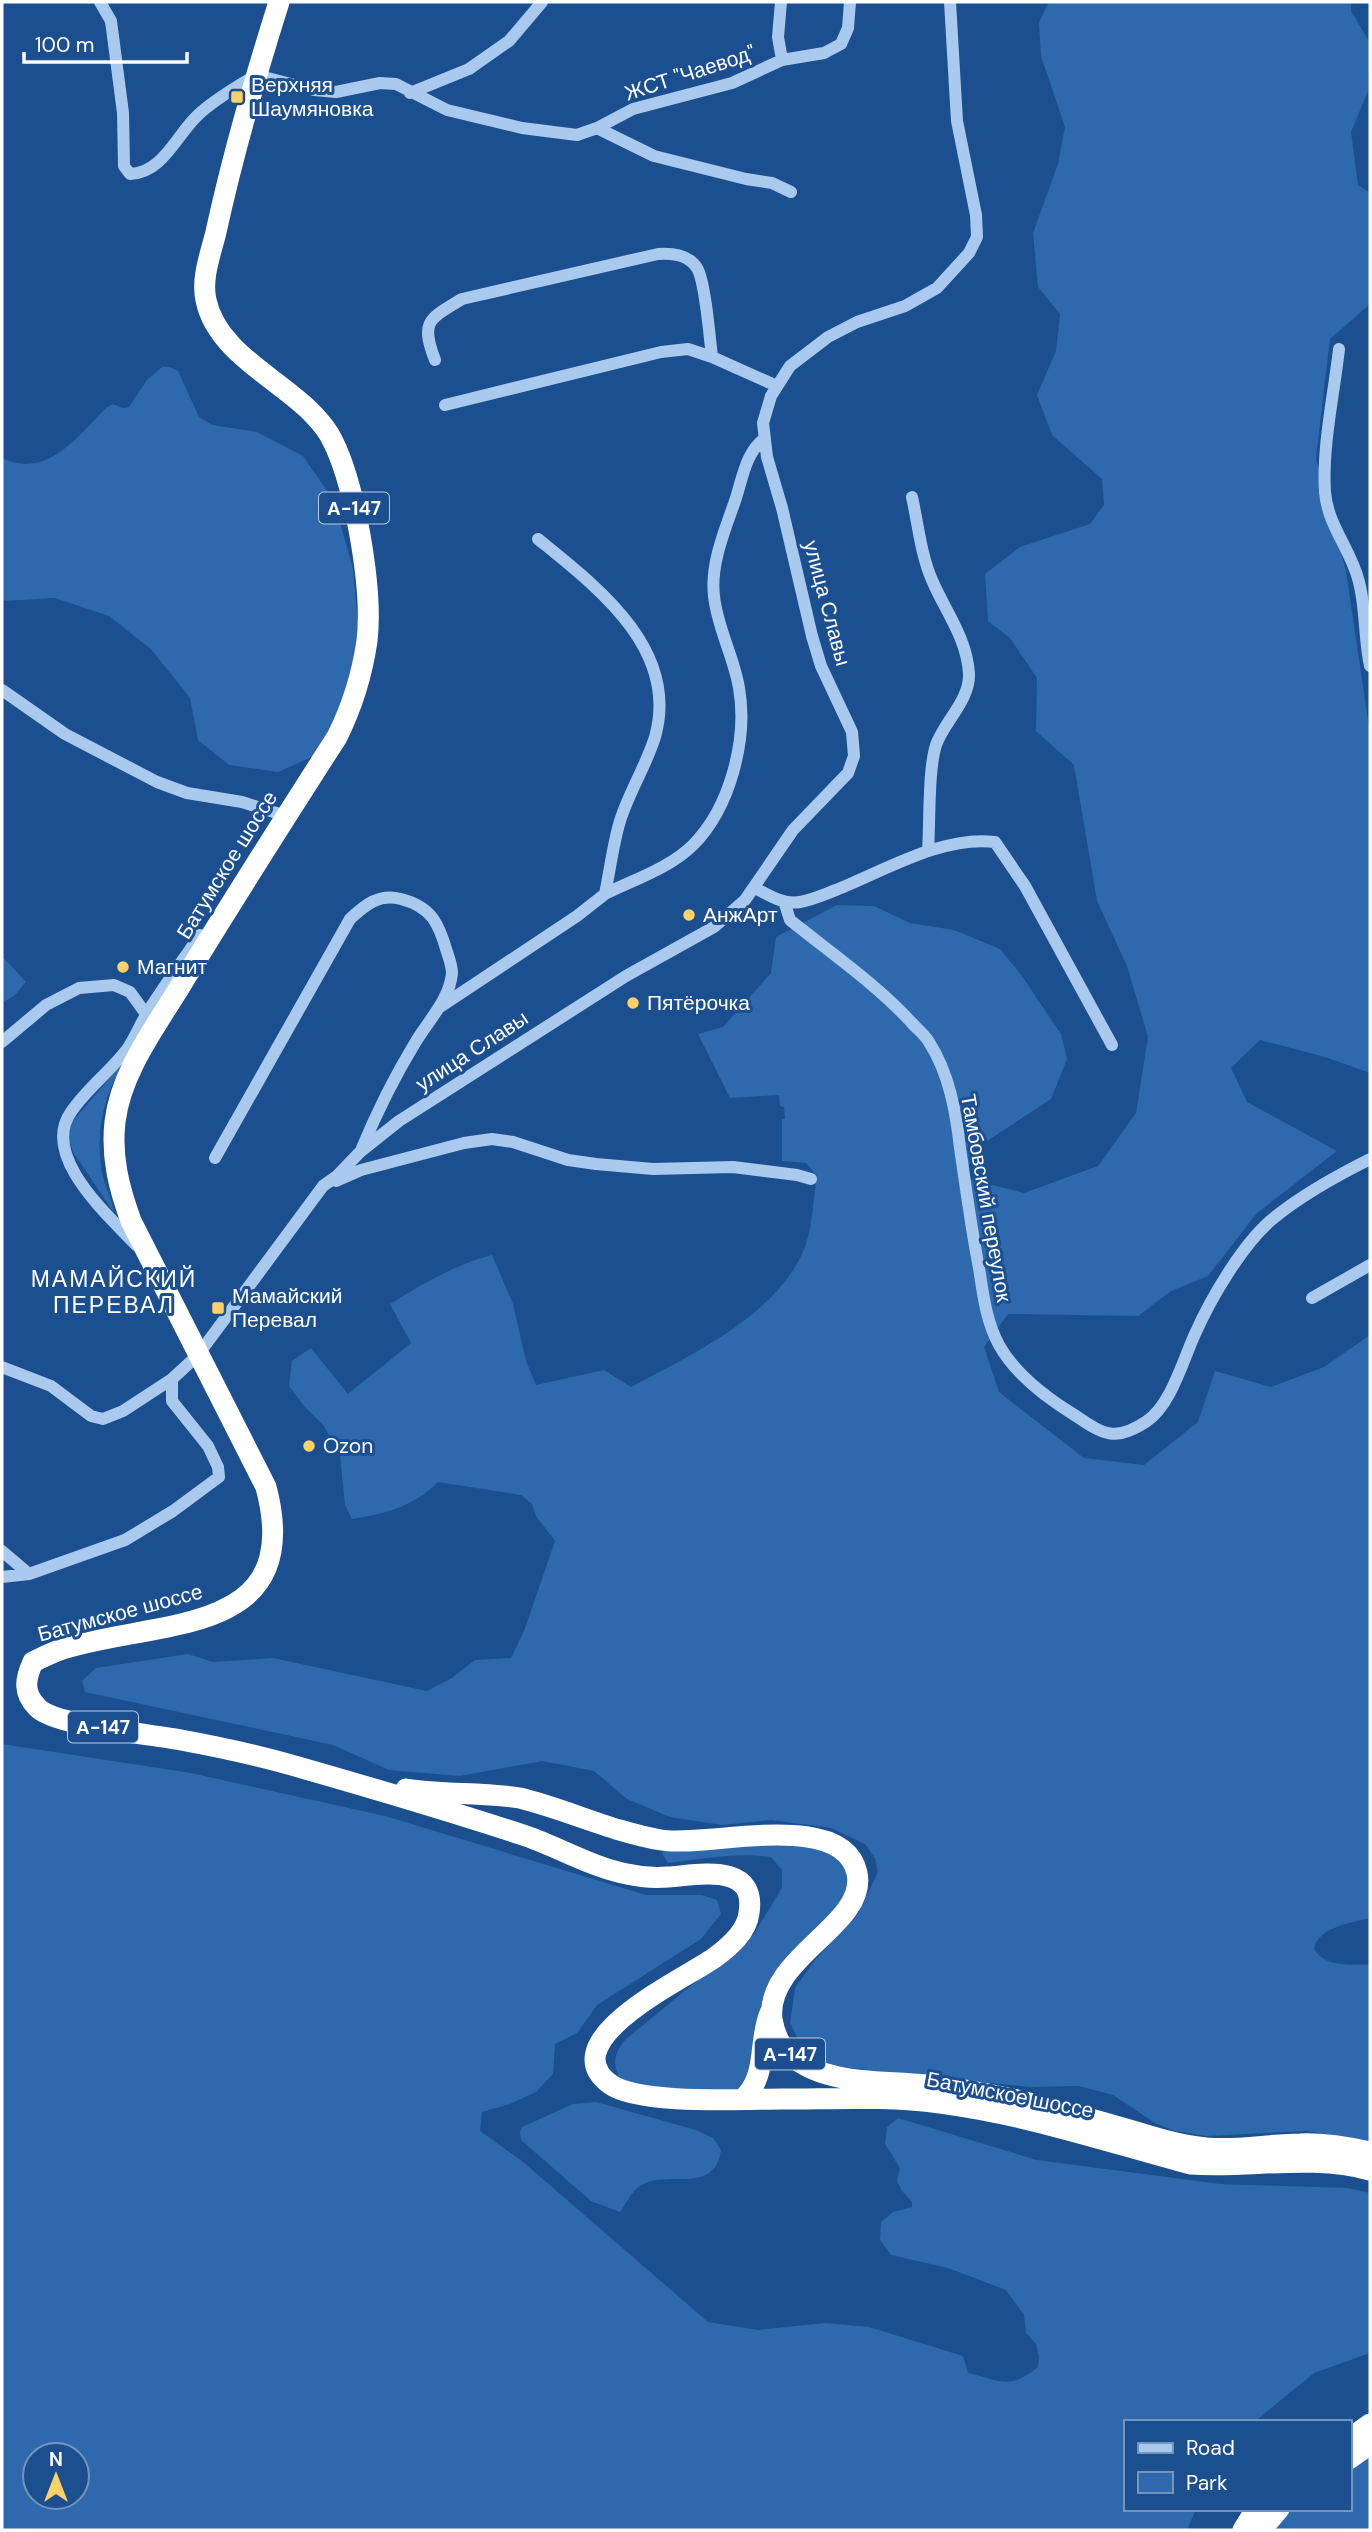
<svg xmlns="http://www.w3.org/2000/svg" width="1372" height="2532" font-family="'DM Sans',sans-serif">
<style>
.green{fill:#2e69ad;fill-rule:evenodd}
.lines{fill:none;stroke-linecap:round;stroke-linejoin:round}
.minor{stroke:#a9c9ee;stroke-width:12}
.highway{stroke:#fff;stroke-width:21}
.poi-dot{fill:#ffd166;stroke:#1b4f8f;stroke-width:2.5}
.labels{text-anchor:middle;stroke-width:6;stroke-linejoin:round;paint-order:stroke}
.shield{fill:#1b4f8f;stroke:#bbcadd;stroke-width:2}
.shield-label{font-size:19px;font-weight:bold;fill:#fff}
.street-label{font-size:21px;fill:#fff;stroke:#1b4f8f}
.poi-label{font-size:21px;fill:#fff;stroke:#1b4f8f;text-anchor:start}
.neighbourhood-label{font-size:23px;letter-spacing:2px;fill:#fff;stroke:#1b4f8f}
</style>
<rect width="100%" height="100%" fill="#1b4f8f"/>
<path class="green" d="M1049 2H1351V11L1370 43 1368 91 1351 132 1358 185 1370 193V304L1330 339 1316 458 1346 571 1370 734V1073L1325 1057 1260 1040 1231 1068 1247 1102 1337 1151 1257 1213 1208 1276 1171 1291 1138 1316 1008 1314 984 1347 999 1392 1084 1458 1144 1465 1198 1422 1215 1371 1271 1387 1324 1367 1370 1335V1918C1351 1923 1318 1927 1314 1949 1326 1968 1350 1964 1370 1965V2141L1306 2131 1207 2136 1175 2131 1155 2123 1113 2095 1079 2086 1030 2087 904 2074 832 2066 816 2059 799 2041 790 2023 795 1988 815 1960 858 1914 878 1872 875 1858 865 1844 831 1828 771 1820 722 1825 670 1817 627 1799 594 1771 542 1761 460 1776 389 1770 333 1745 85 1692 82 1681 96 1668 188 1654 213 1662 273 1658 427 1691 452 1678 475 1660 511 1658 524 1631 555 1541 536 1516 532 1504 521 1495 438 1482C414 1506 385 1514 352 1519L345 1505 340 1456 324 1426 305 1407 289 1386 292 1361 311 1348 348 1394 411 1343 390 1304C422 1284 456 1264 492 1255L513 1304 526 1361 536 1385 604 1370 631 1387C691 1355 782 1313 806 1244 813 1223 813 1198 817 1176L806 1163 782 1161V1119H785L784 1107 780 1106 779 1095 730 1098 698 1034 723 1027 771 973 776 937 837 905 874 906 910 923 954 930 1000 949 1022 976 1061 1034 1067 1059 1051 1099 984 1143 961 1177 1024 1193 1098 1166 1136 1113 1148 1037 1127 966 1097 901 1074 765 1036 731 1037 678 1010 638 988 621 985 574 1020 547 1090 524 1104 505 1102 479 1052 435 1037 395 1056 351 1060 314 1038 287 1033 233 1058 164 1065 127 1041 56 1039 22Z
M162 367H170L178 371 199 417 212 425 257 432 303 456 334 501 353 569 359 635 347 699 316 755 278 772 229 765 198 740 190 698 151 649 109 616 55 598 2 601V458C47 480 78 436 106 408L113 404 123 408 129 407 147 380Z
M2 956 26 982 15 995 2 1003Z
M127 1058C103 1093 94 1135 103 1177 106 1189 113 1201 114 1213L73 1152 68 1136 72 1122Z
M2 1744 191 1773 385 1816 646 1895H702L717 1900 721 1914 701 1939 597 2005 577 2033 555 2044 553 2074 536 2092 510 2104 482 2112 480 2131 522 2161 708 2322 758 2330 825 2323 869 2327 963 2356 968 2373C1001 2381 1010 2390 1038 2367L1039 2357 1036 2344 1026 2333 1024 2315 1006 2290 948 2268 891 2255 880 2240 881 2222 893 2212 912 2207V2202L902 2191 897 2181 900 2168 885 2144 887 2127 898 2118 1037 2160 1220 2184 1348 2188 1370 2193V2353L1314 2373 1254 2422H1125V2509H1196L1187 2530H2ZM35 2455H77V2497H35Z
M725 1842 821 1846 846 1864 850 1892 757 2022 746 2080 740 2088 720 2094 636 2085 619 2077C612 2061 615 2052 626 2039L754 1934 782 1888V1870L771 1857C736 1852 703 1859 668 1863L662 1853 664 1850Z
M596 2102 696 2130 713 2138 721 2150C714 2199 663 2165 636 2189 630 2195 625 2205 620 2212L591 2201 521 2140 520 2132 522 2127 573 2104Z
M1370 2452V2530H1272L1280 2516 1290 2509H1349V2467Z"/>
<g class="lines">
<path class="minor" d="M100 2 111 21 123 113 124 166 130 174C163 173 177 134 198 115 213 100 238 86 256 75L314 90 336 92 380 83 396 84 447 110 522 128 577 135 597 128 633 109 732 83 782 60 824 53 841 44 848 28 850 2
M781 2 778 37 782 60
M410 93 469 69 509 41 542 2
M597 128 654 156 746 179 772 183 791 192
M1339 349C1334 394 1322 447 1325 492 1328 527 1351 549 1359 582 1366 609 1364 639 1370 666
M435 360C420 321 429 319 462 299L658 254C672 253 689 255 697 268 705 280 710 340 712 357
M445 405 661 352 688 349 712 357 777 386
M912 497C918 524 921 555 932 580 945 611 967 638 969 674 970 700 944 722 936 745 928 770 930 823 928 851
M2 690 65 734 157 782 187 793 242 802 286 816
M755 888C768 895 784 905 800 902 812 900 825 894 836 890 884 871 943 835 995 842L1025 886 1112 1045
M605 894C633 880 670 868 693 845 730 808 748 739 739 688 734 657 717 627 714 596 710 563 726 528 736 498 743 476 746 452 765 438
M784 901 790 920C831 953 876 984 911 1022 917 1029 925 1035 929 1042 949 1073 956 1112 960 1148 966 1188 971 1228 979 1268 983 1294 986 1321 999 1345 1015 1374 1048 1399 1076 1416 1104 1435 1116 1442 1147 1421 1171 1405 1183 1360 1195 1334 1211 1298 1244 1241 1275 1217 1303 1194 1338 1175 1370 1159
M440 1007 577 916 605 894C610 870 613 844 620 821 629 792 646 766 655 737 680 649 597 587 538 539
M2 1042 46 1005 79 988 114 985 130 992 146 1014
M215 1158 350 919C365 905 379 893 401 899 432 907 439 924 447 952 449 958 452 966 452 973 450 999 428 1021 415 1043 395 1076 377 1112 362 1148
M336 1181 361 1170 464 1143 492 1139 513 1142 568 1160 596 1164 653 1169 733 1167 797 1175 811 1179
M136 1245C108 1215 40 1156 71 1112 87 1088 111 1071 128 1048 136 1036 141 1022 149 1010 165 985 183 960 200 935
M1312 1298 1370 1265
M2 1367 51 1386 91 1416 103 1419 123 1411 172 1379 198 1355 323 1186 337 1176 360 1152 399 1121 626 976 714 927 745 900 793 830 848 773 854 756 852 732 821 666 812 636 782 508 767 457 763 423 771 396 790 366 828 337 857 322 905 306 937 288 969 253 977 237 976 215 957 121 950 2
M2 1551 29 1574
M2 1577 29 1574 125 1540 173 1511 219 1477 218 1467 208 1446 172 1401V1379"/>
<path class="highway" d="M279 2C255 78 233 154 216 232 211 253 201 278 206 300 216 350 275 377 309 410 316 417 324 426 329 434 355 479 373 590 367 641 362 675 352 707 337 737 285 818 234 898 184 980 158 1024 121 1070 115 1122 111 1157 119 1188 131 1221L266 1487C307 1642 151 1618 57 1651 49 1654 41 1658 33 1662 25 1679 23 1693 37 1707 53 1726 152 1734 181 1740 219 1747 257 1755 295 1766 372 1788 450 1811 526 1836 558 1847 594 1868 627 1874 640 1877 655 1878 668 1877 699 1875 757 1862 749 1913 747 1932 729 1947 714 1958 688 1977 550 2040 610 2084 638 2105 744 2099 782 2099 834 2099 888 2096 940 2103 1025 2114 1108 2142 1191 2164 1251 2168 1311 2154 1370 2170
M406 1789C444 1795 482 1792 520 1798 568 1810 613 1832 661 1840 706 1848 843 1808 857 1873 868 1925 765 1957 772 2019 774 2032 780 2046 790 2055 826 2086 881 2080 926 2085 988 2091 1049 2107 1109 2124 1142 2133 1173 2145 1206 2148 1238 2151 1269 2144 1300 2144 1324 2143 1347 2147 1370 2152
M743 2099C768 2076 758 2042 770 2013
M1349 2439 1370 2424
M1349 2459 1370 2444
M1243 2530 1256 2509
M1261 2530 1279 2509"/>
</g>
<g class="poi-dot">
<rect x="230" y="90" width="14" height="14" rx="3.5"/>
<circle cx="689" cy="915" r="7"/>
<circle cx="123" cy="967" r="7"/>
<circle cx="633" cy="1003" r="7"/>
<rect x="211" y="1301" width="14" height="14" rx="3.5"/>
<circle cx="309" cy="1446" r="7"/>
</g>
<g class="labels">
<g class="shield">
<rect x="319" y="492.5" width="70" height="31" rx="5"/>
<rect x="68" y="1711.5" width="70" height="31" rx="5"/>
<rect x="755" y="2038.5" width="70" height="31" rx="5"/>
</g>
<g class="shield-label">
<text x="354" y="515">А-147</text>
<text x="103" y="1734">А-147</text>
<text x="790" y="2061">А-147</text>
</g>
<g class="street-label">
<text transform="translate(690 73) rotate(-18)" y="7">ЖСТ "Чаевод"</text>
<text transform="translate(827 603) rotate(75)" y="7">улица Славы</text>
<text transform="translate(227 865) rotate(-58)" y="7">Батумское шоссе</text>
<text transform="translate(472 1051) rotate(-33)" y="7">улица Славы</text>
<text transform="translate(986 1198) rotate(80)" y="7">Тамбовский переулок</text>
<text transform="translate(120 1613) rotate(-15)" y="7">Батумское шоссе</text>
<text transform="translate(1010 2095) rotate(11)" y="7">Батумское шоссе</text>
</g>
<g class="poi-label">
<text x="251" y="92">Верхняя<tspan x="251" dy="24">Шаумяновка</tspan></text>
<text x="703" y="922">АнжАрт</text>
<text x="137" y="974">Магнит</text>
<text x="647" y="1010">Пятёрочка</text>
<text x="232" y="1303">Мамайский<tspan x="232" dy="24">Перевал</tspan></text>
<text x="323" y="1453">Ozon</text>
</g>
<g class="neighbourhood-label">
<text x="114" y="1287">МАМАЙСКИЙ<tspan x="114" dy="26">ПЕРЕВАЛ</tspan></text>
</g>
</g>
<rect width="1372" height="2532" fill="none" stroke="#ffffff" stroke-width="7"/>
<rect x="1124" y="2420" width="228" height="91" fill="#1b4f8f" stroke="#7695bc" stroke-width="2"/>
<rect x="1138" y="2443" width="35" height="10" fill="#a9c9ee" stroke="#7695bc" stroke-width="2"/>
<text x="1186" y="2455" font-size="21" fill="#ffffff">Road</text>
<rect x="1138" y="2472" width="35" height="21" fill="#2e69ad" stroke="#7695bc" stroke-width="2"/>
<text x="1186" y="2490" font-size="21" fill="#ffffff">Park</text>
<g transform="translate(56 2476)"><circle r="33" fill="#1b4f8f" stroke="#7695bc" stroke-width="2"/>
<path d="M0-5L12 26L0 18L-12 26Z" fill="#ffd166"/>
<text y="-10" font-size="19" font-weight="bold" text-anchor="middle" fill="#ffffff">N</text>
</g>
<path d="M24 52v10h163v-10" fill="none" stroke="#ffffff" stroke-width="3.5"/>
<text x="35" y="52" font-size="21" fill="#ffffff" stroke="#1b4f8f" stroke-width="5" paint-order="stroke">100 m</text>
</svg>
